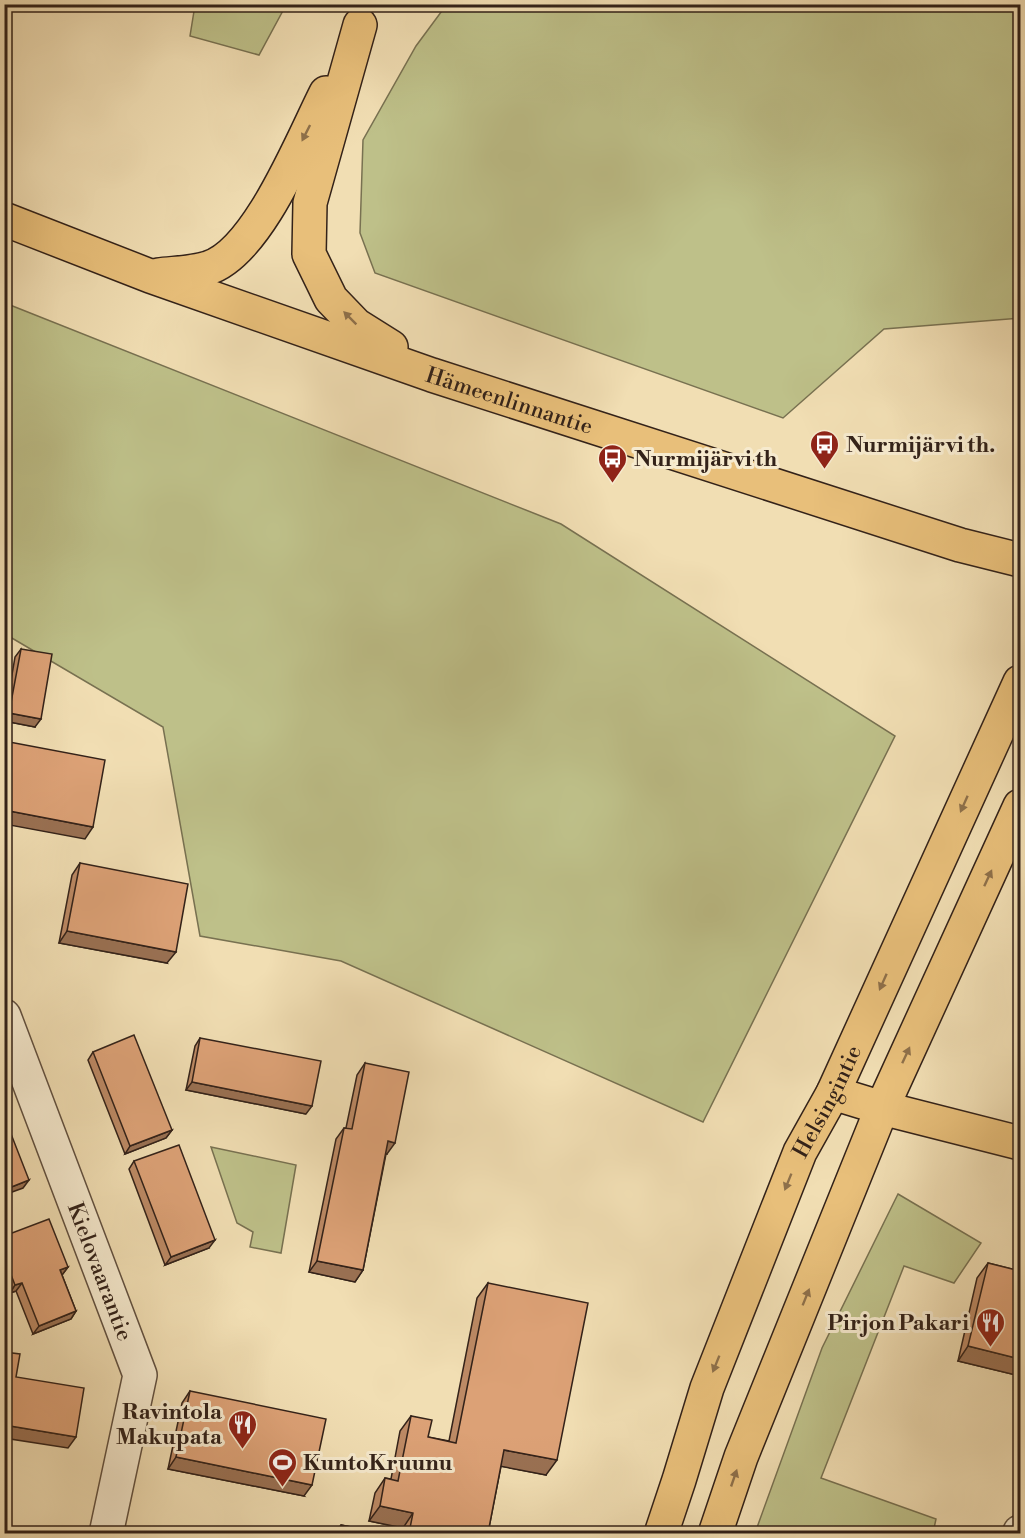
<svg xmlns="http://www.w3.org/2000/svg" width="1025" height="1538" font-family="'Libre Bodoni',serif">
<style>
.green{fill:#bec089;stroke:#787151;stroke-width:1.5}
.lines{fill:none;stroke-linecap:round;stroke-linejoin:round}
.minor-casing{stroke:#625140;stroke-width:36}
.major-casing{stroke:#332219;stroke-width:36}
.minor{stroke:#f6eace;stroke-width:33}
.major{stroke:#e8bf7a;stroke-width:33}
.wall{fill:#bd8a65;stroke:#332219;stroke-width:1.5}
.shaded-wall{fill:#9a7153;stroke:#332219;stroke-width:1.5}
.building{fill:#dca176;stroke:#332219;stroke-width:1.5}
.oneway{fill:#8e704a}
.labels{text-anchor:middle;stroke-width:6;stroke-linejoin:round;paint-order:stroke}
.street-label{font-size:22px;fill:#332219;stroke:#f6eace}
.poi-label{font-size:22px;font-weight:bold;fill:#332219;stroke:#f6eace;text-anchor:start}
</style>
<rect width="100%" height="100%" fill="#f1deb3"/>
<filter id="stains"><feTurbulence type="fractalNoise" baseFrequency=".00333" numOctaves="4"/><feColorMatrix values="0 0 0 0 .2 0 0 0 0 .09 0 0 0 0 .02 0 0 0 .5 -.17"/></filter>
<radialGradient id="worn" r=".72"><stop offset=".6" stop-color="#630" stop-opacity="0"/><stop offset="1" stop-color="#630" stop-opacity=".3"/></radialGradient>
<path class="green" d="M447 4 1020 5V318L884 329 783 418 375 273 360 233 363 140 416 46Z
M195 5V4L286 5 259 55 190 36Z
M5 303 561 524 895 736 703 1122 341 961 200 936 163 727 5 634Z
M211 1147 296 1165 281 1253 250 1247 253 1232 237 1223Z
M898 1194 981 1243 954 1283 904 1266 821 1478 936 1519 933 1533H755L822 1348Z"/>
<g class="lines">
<defs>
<g id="minor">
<path id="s1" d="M4 1016 140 1375 106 1534"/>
<path d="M1020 1534V1532"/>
</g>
<g id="major">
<path d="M360 25 310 203 309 254 331 299 356 325 391 347"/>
<path id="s2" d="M4 219 150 276 432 375 960 545 1020 560"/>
<path d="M158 275C174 273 193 273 208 268 258 253 303 138 326 93"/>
<path d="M833 1093 882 1108 1020 1143"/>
<path id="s3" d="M661 1534 679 1480 707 1388 800 1152 833 1093 1020 682"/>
<path d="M715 1534 741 1457 882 1108 1020 806"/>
</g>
</defs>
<use href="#minor" class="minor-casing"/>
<use href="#major" class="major-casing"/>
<use href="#minor" class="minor"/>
<use href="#major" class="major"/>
</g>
<path class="wall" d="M21 649 35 727 4 721 15 657Z
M80 863 167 963 59 943 72 875Z
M200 1038 306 1114 186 1090 195 1046Z
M93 1052 172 1130 166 1138 125 1154 88 1060Z
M365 1063 387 1154H386L363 1270 355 1282 309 1272 336 1139 344 1128H346L357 1075Z
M134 1161 209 1248 165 1265 129 1169Z
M4 1236 68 1267 62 1275 76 1311 71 1319 33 1334 16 1291 10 1293 4 1279Z
M988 1263 1020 1271V1376L958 1361 977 1278Z
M488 1283 546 1475 501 1466 488 1533H402L403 1528 369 1521 375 1493 385 1478 391 1479 400 1431 411 1416 428 1437 449 1441 477 1298Z
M190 1391 304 1496 168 1469 182 1403Z
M341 1525 382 1533H335Z"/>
<path class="shaded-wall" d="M9 713 41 719 35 727 4 721Z
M4 810 93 827 85 839 4 824Z
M67 931 176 952 167 963 59 943Z
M192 1082 312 1106 306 1114 186 1090Z
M172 1130 166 1138 125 1154 130 1146Z
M388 1141 395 1143 387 1154 380 1153Z
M29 1180 23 1188 4 1195V1190Z
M215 1240 209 1248 165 1265 171 1257Z
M317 1261 363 1270 355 1282 309 1272Z
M68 1267 62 1275 60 1270Z
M22 1283 16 1291 10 1293 15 1285Z
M76 1311 71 1319 33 1334 39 1326Z
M968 1346 1020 1359V1376L958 1361Z
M4 1425 76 1437 68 1448 4 1438Z
M504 1450 557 1460 546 1475 494 1465Z
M176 1457 312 1485 304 1496 168 1469Z
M380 1506 413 1513 403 1528 369 1521Z"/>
<path class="building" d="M21 649 52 654 41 719 9 713Z
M4 741 105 760 93 827 4 810Z
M80 863 188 884 176 952 67 931Z
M134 1035 172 1130 130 1146 93 1052Z
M200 1038 321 1061 312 1106 192 1082Z
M365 1063 409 1072 395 1143 388 1141 363 1270 317 1261 344 1128 352 1129Z
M4 1116 29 1180 4 1190Z
M179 1145 215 1240 171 1257 134 1161Z
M49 1219 68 1267 60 1270 76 1311 39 1326 22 1283 15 1285 4 1257V1236Z
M988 1263 1020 1271V1359L968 1346Z
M488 1283 588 1303 557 1460 504 1450 488 1533H409L413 1513 380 1506 385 1478 398 1481 411 1416 432 1420 428 1437 456 1443Z
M4 1352 20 1354 16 1377 84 1388 76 1437 4 1425 6 1412H4Z
M190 1391 326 1419 312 1485 176 1457Z
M341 1525 382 1533H339Z"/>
<defs><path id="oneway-solid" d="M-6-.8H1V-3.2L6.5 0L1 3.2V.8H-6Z" transform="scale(1.5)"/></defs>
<g class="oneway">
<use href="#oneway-solid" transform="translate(306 133) rotate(117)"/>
<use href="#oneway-solid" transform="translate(350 318) rotate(-135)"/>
<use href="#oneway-solid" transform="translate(964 804) rotate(114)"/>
<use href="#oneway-solid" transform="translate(988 878) rotate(-65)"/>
<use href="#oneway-solid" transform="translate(883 982) rotate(114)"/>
<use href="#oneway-solid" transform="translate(906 1055) rotate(-65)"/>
<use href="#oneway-solid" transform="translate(788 1182) rotate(112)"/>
<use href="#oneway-solid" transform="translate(806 1297) rotate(-68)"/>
<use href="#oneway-solid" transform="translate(716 1364) rotate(112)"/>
<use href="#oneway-solid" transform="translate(734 1478) rotate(-71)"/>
</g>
<defs>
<symbol id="bus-pin" viewBox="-11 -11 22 30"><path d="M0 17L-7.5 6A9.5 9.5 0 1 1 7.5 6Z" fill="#8f2418" stroke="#f6eace"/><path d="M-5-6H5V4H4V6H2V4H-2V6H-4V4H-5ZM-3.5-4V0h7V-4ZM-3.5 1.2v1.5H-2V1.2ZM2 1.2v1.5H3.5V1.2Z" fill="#fff"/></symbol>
<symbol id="restaurant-pin" viewBox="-11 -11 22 30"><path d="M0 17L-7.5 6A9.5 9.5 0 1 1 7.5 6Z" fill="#8f2418" stroke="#f6eace"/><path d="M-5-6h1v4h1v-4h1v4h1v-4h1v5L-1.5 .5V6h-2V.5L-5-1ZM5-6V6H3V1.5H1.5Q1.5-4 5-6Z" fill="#fff"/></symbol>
<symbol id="stadium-pin" viewBox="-11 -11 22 30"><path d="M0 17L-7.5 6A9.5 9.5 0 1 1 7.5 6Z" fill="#8f2418" stroke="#f6eace"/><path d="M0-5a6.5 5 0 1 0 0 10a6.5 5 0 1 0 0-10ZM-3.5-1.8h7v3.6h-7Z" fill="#fff"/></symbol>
</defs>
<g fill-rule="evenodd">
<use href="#bus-pin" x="808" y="428" width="33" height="45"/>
<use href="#bus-pin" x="596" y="442" width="33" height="45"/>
<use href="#restaurant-pin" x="974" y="1306" width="33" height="45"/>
<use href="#restaurant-pin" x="226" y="1408" width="33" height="45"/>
<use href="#stadium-pin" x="266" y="1446" width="33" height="45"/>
</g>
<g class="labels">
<g class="street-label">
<text dy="8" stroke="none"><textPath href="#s2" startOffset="537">Hämeenlinnantie</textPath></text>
<text dy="8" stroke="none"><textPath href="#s3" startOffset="464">Helsingintie</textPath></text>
<text dy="8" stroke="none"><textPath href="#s1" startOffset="273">Kielovaarantie</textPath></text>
</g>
<g class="poi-label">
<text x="846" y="452">Nurmijärvi th.</text>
<text x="634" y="466">Nurmijärvi th</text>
<text x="969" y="1330" text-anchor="end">Pirjon Pakari</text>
<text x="222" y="1419" text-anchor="end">Ravintola<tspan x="222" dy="25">Makupata</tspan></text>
<text x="303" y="1470">KuntoKruunu</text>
</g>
</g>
<rect width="1025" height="1538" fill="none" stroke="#f1deb3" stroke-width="24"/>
<rect x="6" y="6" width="1013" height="1526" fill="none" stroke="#332219" stroke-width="3"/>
<rect x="12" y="12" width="1001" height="1514" fill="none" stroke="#332219" stroke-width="1.5"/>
<rect width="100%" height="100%" filter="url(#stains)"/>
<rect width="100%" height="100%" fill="url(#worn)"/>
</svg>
